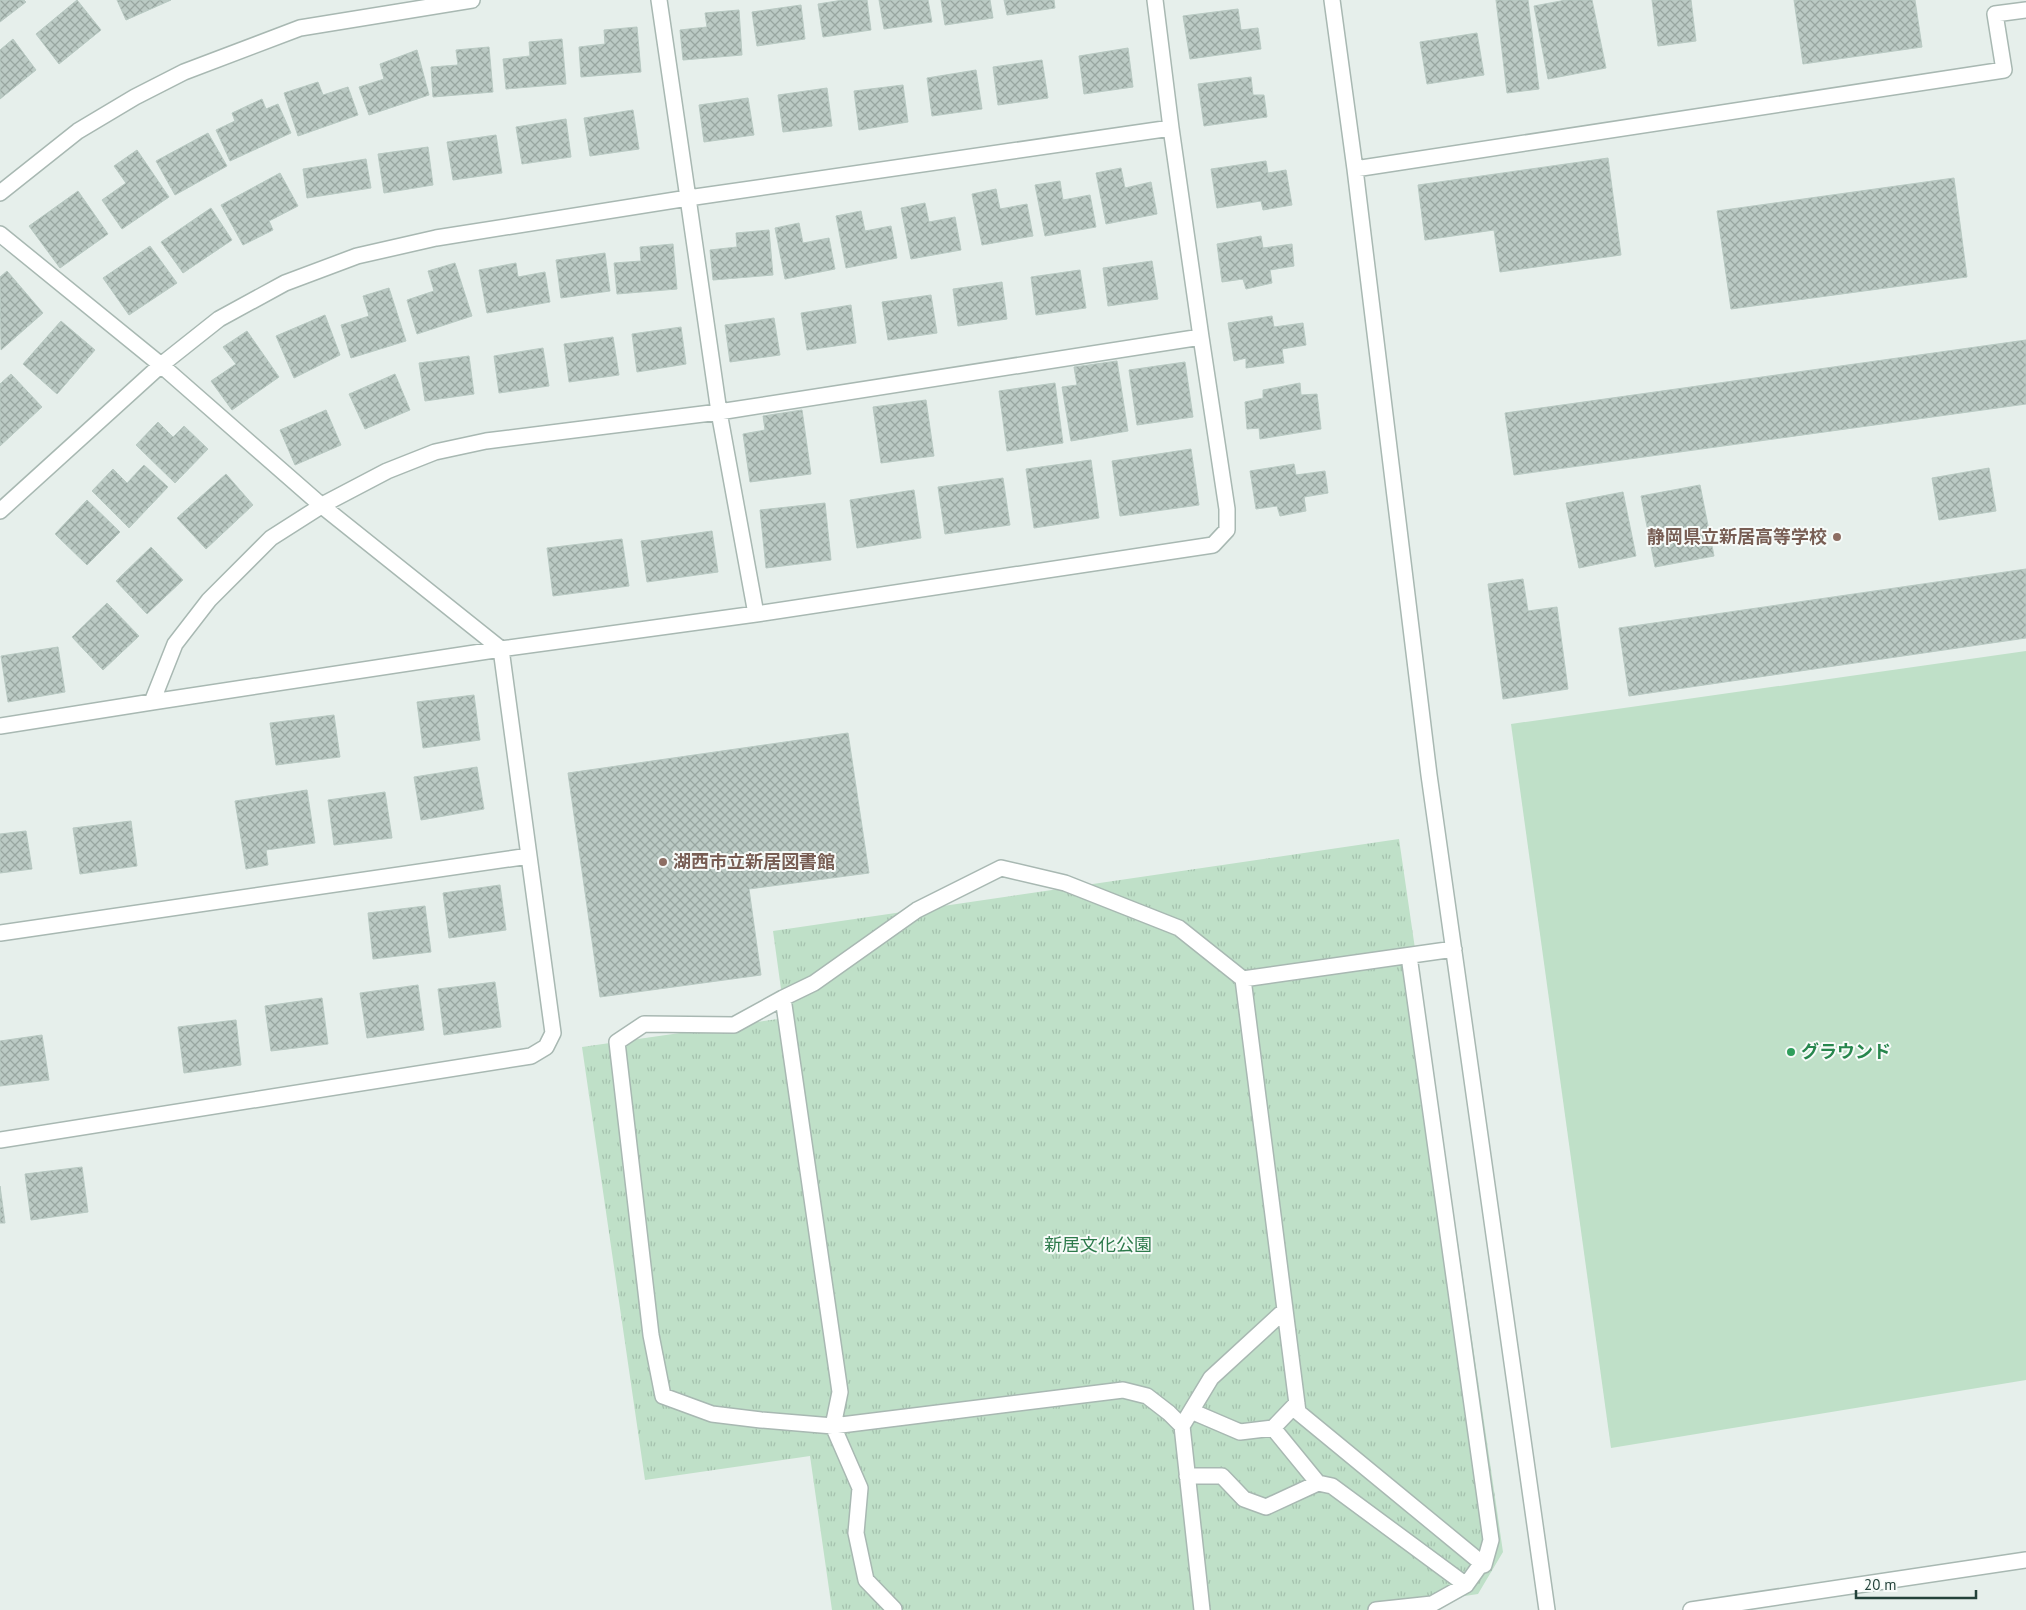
<svg xmlns="http://www.w3.org/2000/svg" width="2026" height="1610" font-family="'PT Sans','Noto Sans JP',sans-serif">
<style>
.grass{fill:#bfe0c8}
.park{fill:url(#park-tufts)}
.building{fill:url(#building-cross-hatch);stroke:#b8c9c2}
.lines{fill:none;stroke-linecap:round;stroke-linejoin:round}
.minor-casing{stroke:#a8b8b2;stroke-width:18}
.minor{stroke:#fff;stroke-width:15}
.education-dot{fill:#8d6e63;stroke:#f7fbf9;stroke-width:2}
.leisure-dot{fill:#2e9e5b;stroke:#f7fbf9;stroke-width:2}
.labels{text-anchor:middle;stroke-width:4;stroke-linejoin:round;paint-order:stroke}
.education-label{font-size:18px;font-weight:bold;fill:#785e54;stroke:#f7fbf9;text-anchor:end}
.leisure-label{font-size:18px;font-weight:bold;fill:#27864d;stroke:#f7fbf9;text-anchor:start}
.park-label{font-size:18px;fill:#2d7a4b;stroke:#f7fbf9}
</style>
<defs>
<pattern id="park-tufts" width="24" height="20" patternUnits="userSpaceOnUse" patternTransform="scale(1.25)"><rect width="24" height="20" fill="#bfe0c8"/><path d="M3 7l-1-3M5 7V3M7 7l1-3M15 17l-1-3M17 17v-4M19 17l1-3" fill="none" stroke="#a4c1ad"/></pattern>
<pattern id="building-cross-hatch" width="8" height="8" patternUnits="userSpaceOnUse" patternTransform="scale(1.25)"><rect width="8" height="8" fill="#bbcac4"/><path d="M0 0l8 8M0 8l8-8" fill="none" stroke="#98a6a0"/></pattern>
</defs>
<rect width="100%" height="100%" fill="#e6efeb"/>
<path class="grass" d="M2026 651V1380L1611 1448 1511 724Z"/>
<path class="park" d="M1399 839 1503 1552 1478 1594 1372 1610H832L810 1456 645 1480 582 1047 785 1018 773 931Z"/>
<path class="building" d="M0 0H24L26 2 0 22Z
M77 0 101 30 59 64 36 34Z
M117 0H171L126 20Z
M843 0H867L871 30 823 37 818 4Z
M879 0H928L932 22 884 29Z
M941 0H990L993 18 945 25Z
M1004 0H1054L1055 8 1007 15Z
M1496 0H1528L1539 89 1507 93Z
M1566 0H1592L1606 68 1548 79 1534 6Z
M1652 0H1691L1696 41 1658 46Z
M1794 0H1915L1922 47 1803 64Z
M801 5 805 39 757 46 752 12Z
M1238 9 1241 30 1258 28 1261 49 1190 59 1183 16Z
M739 10 742 55 683 60 680 30 707 27 705 13Z
M637 27 641 72 581 77 579 47 605 44 604 30Z
M1477 33 1484 75 1427 84 1420 42Z
M13 39 36 70 0 99V50Z
M562 39 566 84 506 89 503 59 530 56 529 42Z
M489 47 493 92 433 97 431 67 458 65 456 50Z
M1128 48 1133 87 1084 94 1079 56Z
M417 50 429 95 369 115 359 87 384 79 380 64Z
M1042 60 1048 98 998 105 993 67Z
M976 70 982 109 932 116 927 78Z
M1251 77 1253 95H1264L1267 117 1204 126 1198 84Z
M318 82 323 95 348 87 358 115 298 136 284 93Z
M903 85 908 122 859 130 854 91Z
M827 88 832 126 783 132 778 95Z
M748 98 754 135 704 142 699 105Z
M262 99 266 109 278 104 291 133 230 161 216 130 235 121 232 113Z
M633 110 639 149 590 156 584 118Z
M566 119 571 157 522 164 516 127Z
M208 133 227 166 175 195 156 161Z
M496 135 502 173 453 180 447 142Z
M428 147 433 185 384 193 378 154Z
M137 150 169 197 122 229 102 200 126 183 114 166Z
M1608 158 1621 255 1500 272 1494 230 1425 240 1418 185Z
M366 159 371 188 307 198 303 169Z
M1266 161 1268 173 1286 170 1292 205 1263 210 1261 201 1217 208 1211 169Z
M1121 168 1125 188 1151 182 1157 214 1106 224 1096 173Z
M280 173 298 206 269 221 273 230 243 245 221 205Z
M1954 178 1967 277 1731 309 1717 211Z
M1060 181 1063 200 1090 195 1096 227 1045 236 1035 185Z
M996 189 1000 209 1027 204 1033 236 982 245 972 194Z
M78 191 108 234 60 268 29 226Z
M925 203 929 222 955 217 961 250 911 259 901 208Z
M211 208 232 240 183 273 161 242Z
M861 211 865 231 891 226 897 258 846 268 836 216Z
M799 223 803 243 829 238 835 269 785 279 775 228Z
M769 230 773 275 713 280 710 250 737 247 736 233Z
M1261 236 1263 248 1292 244 1294 266 1270 270 1272 283 1246 289 1243 279 1222 282 1217 244Z
M673 244 677 289 617 294 614 263 641 261 640 247Z
M150 246 177 283 129 315 103 278Z
M605 253 610 291 561 298 556 260Z
M1152 261 1158 299 1108 306 1103 268Z
M455 263 472 316 417 334 407 300 434 291 428 271Z
M516 263 518 277 545 272 550 302 487 313 479 270Z
M1080 270 1086 308 1036 315 1031 277Z
M7 271 43 313 1 350 0 277Z
M1002 282 1007 319 958 326 953 289Z
M389 288 406 341 351 358 341 325 369 316 363 296Z
M931 295 937 333 888 340 882 302Z
M851 305 856 343 807 350 801 313Z
M325 315 340 355 294 378 276 336Z
M1272 316 1274 327 1303 323 1306 345 1282 349 1284 363 1246 368V358L1234 361 1228 323Z
M774 318 780 355 730 362 725 325Z
M61 321 95 350 57 394 23 364Z
M681 327 686 364 637 372 632 334Z
M247 331 279 377 232 410 211 381 236 364 223 347Z
M613 337 619 375 569 382 564 344Z
M2026 340V404L1514 475 1505 413Z
M543 348 549 386 499 393 494 356Z
M469 356 474 394 425 401 419 363Z
M1117 361 1128 431 1071 441 1062 387 1077 385 1074 367Z
M1185 362 1193 417 1137 425 1129 370Z
M11 374 42 407 0 446V384Z
M395 374 410 410 365 429 349 394Z
M1055 383 1063 443 1007 451 999 391Z
M1300 383 1301 395 1317 394 1321 429 1260 439 1259 428 1247 429 1245 402 1263 398V390Z
M926 400 934 456 881 463 873 407Z
M326 410 341 445 295 465 280 430Z
M802 410 811 474 750 482 743 434 765 430 763 416Z
M158 422 173 437 184 426 208 449 175 483 136 445Z
M1191 449 1199 505 1120 516 1112 461Z
M1091 460 1099 518 1034 528 1026 469Z
M1294 464 1296 475 1325 471 1328 493 1304 497 1306 511 1280 516 1277 506 1256 509 1250 471Z
M144 465 168 487 129 528 92 491 113 469 127 483Z
M1989 468 1996 511 1939 520 1932 478Z
M226 474 253 505 206 549 177 518Z
M1003 478 1010 525 945 534 938 487Z
M1700 485 1714 556 1655 567 1641 496Z
M914 490 921 538 857 548 850 500Z
M1623 492 1636 556 1579 568 1566 503Z
M87 500 120 532 87 565 55 534Z
M825 503 831 560 766 568 760 510Z
M712 531 718 572 647 582 641 541Z
M622 539 629 586 553 596 547 548Z
M151 547 183 580 147 614 116 581Z
M2026 569V638L1629 696 1619 628Z
M1523 579 1528 611 1557 607 1568 689 1503 699 1488 584Z
M107 603 139 636 103 670 72 637Z
M58 647 65 692 8 702 1 656Z
M474 695 480 740 423 748 417 702Z
M334 715 340 757 276 765 270 723Z
M848 733 869 873 749 889 761 975 600 997 568 773Z
M477 767 484 809 421 820 414 777Z
M307 790 315 843 266 850 268 865 246 869 235 801Z
M385 792 392 838 334 845 328 800Z
M131 821 137 866 80 874 73 828Z
M26 831 32 869 0 873V834Z
M500 885 506 930 449 938 443 893Z
M425 906 431 952 373 959 368 913Z
M495 982 501 1027 444 1035 438 989Z
M418 985 424 1030 367 1038 360 993Z
M322 998 328 1044 271 1051 265 1006Z
M236 1020 241 1065 184 1073 178 1027Z
M42 1035 49 1080 0 1086V1041Z
M82 1167 88 1212 31 1220 25 1174Z
M0 1186 5 1223H0Z"/>
<g class="lines">
<defs>
<path id="minor" d="M1155 0 1171 128
M1332 0 1355 169 1429 775 1547 1610
M1171 128 1201 337 719 412 688 198Z
M1355 169 2004 70 1995 14 2026 10
M0 193 78 131 135 97 184 72 300 28 472 0
M0 234 161 365 322 506 501 649 529 856 0 933
M0 511 161 365 219 319 285 283 357 256 436 238 688 198 659 0
M756 614 501 649 152 702 175 644 209 600 271 538 326 503 387 471 435 452 486 441 719 412 756 614 1213 545 1227 530V509L1201 337
M0 726 152 702
M1243 979 1298 1412 1484 1565 1491 1540 1409 956
M783 998 840 1392 833 1426 860 1488 856 1533 866 1580 894 1609
M0 1140 531 1056 546 1047 553 1033 529 856
M1191 1411 1240 1432 1273 1428 1297 1403
M1182 1426 1211 1378 1285 1310
M1273 1428 1318 1483
M1187 1476H1222L1244 1499 1266 1507 1318 1483 1332 1486 1466 1585 1481 1564
M1202 1610 1182 1426 1169 1413 1147 1396 1123 1390 833 1426 761 1420 712 1414 663 1396 651 1335 617 1042 644 1024 734 1025 783 998 814 983 917 910 1001 868 1065 883 1179 928 1243 979 1454 949
M1376 1610 1432 1604 1466 1585
M1691 1610 2026 1560"/>
</defs>
<use href="#minor" class="minor-casing"/>
<use href="#minor" class="minor"/>
</g>
<g class="education-dot">
<circle cx="1837" cy="537" r="5"/>
<circle cx="663" cy="862" r="5"/>
</g>
<circle class="leisure-dot" cx="1791" cy="1052" r="5"/>
<g class="labels">
<g class="education-label">
<text x="1827" y="543">静岡県立新居高等学校</text>
<text x="673" y="868" text-anchor="start">湖西市立新居図書館</text>
</g>
<g class="leisure-label">
<text x="1801" y="1058">グラウンド</text>
</g>
<g class="park-label">
<text x="1098" y="1251">新居文化公園</text>
</g>
</g>
<path d="M1856 1590v8h120v-8" fill="none" stroke="#24423a" stroke-width="2.5"/>
<text x="1864" y="1590" font-size="15" fill="#24423a" stroke="#f7fbf9" stroke-width="4" paint-order="stroke">20 m</text>
</svg>
